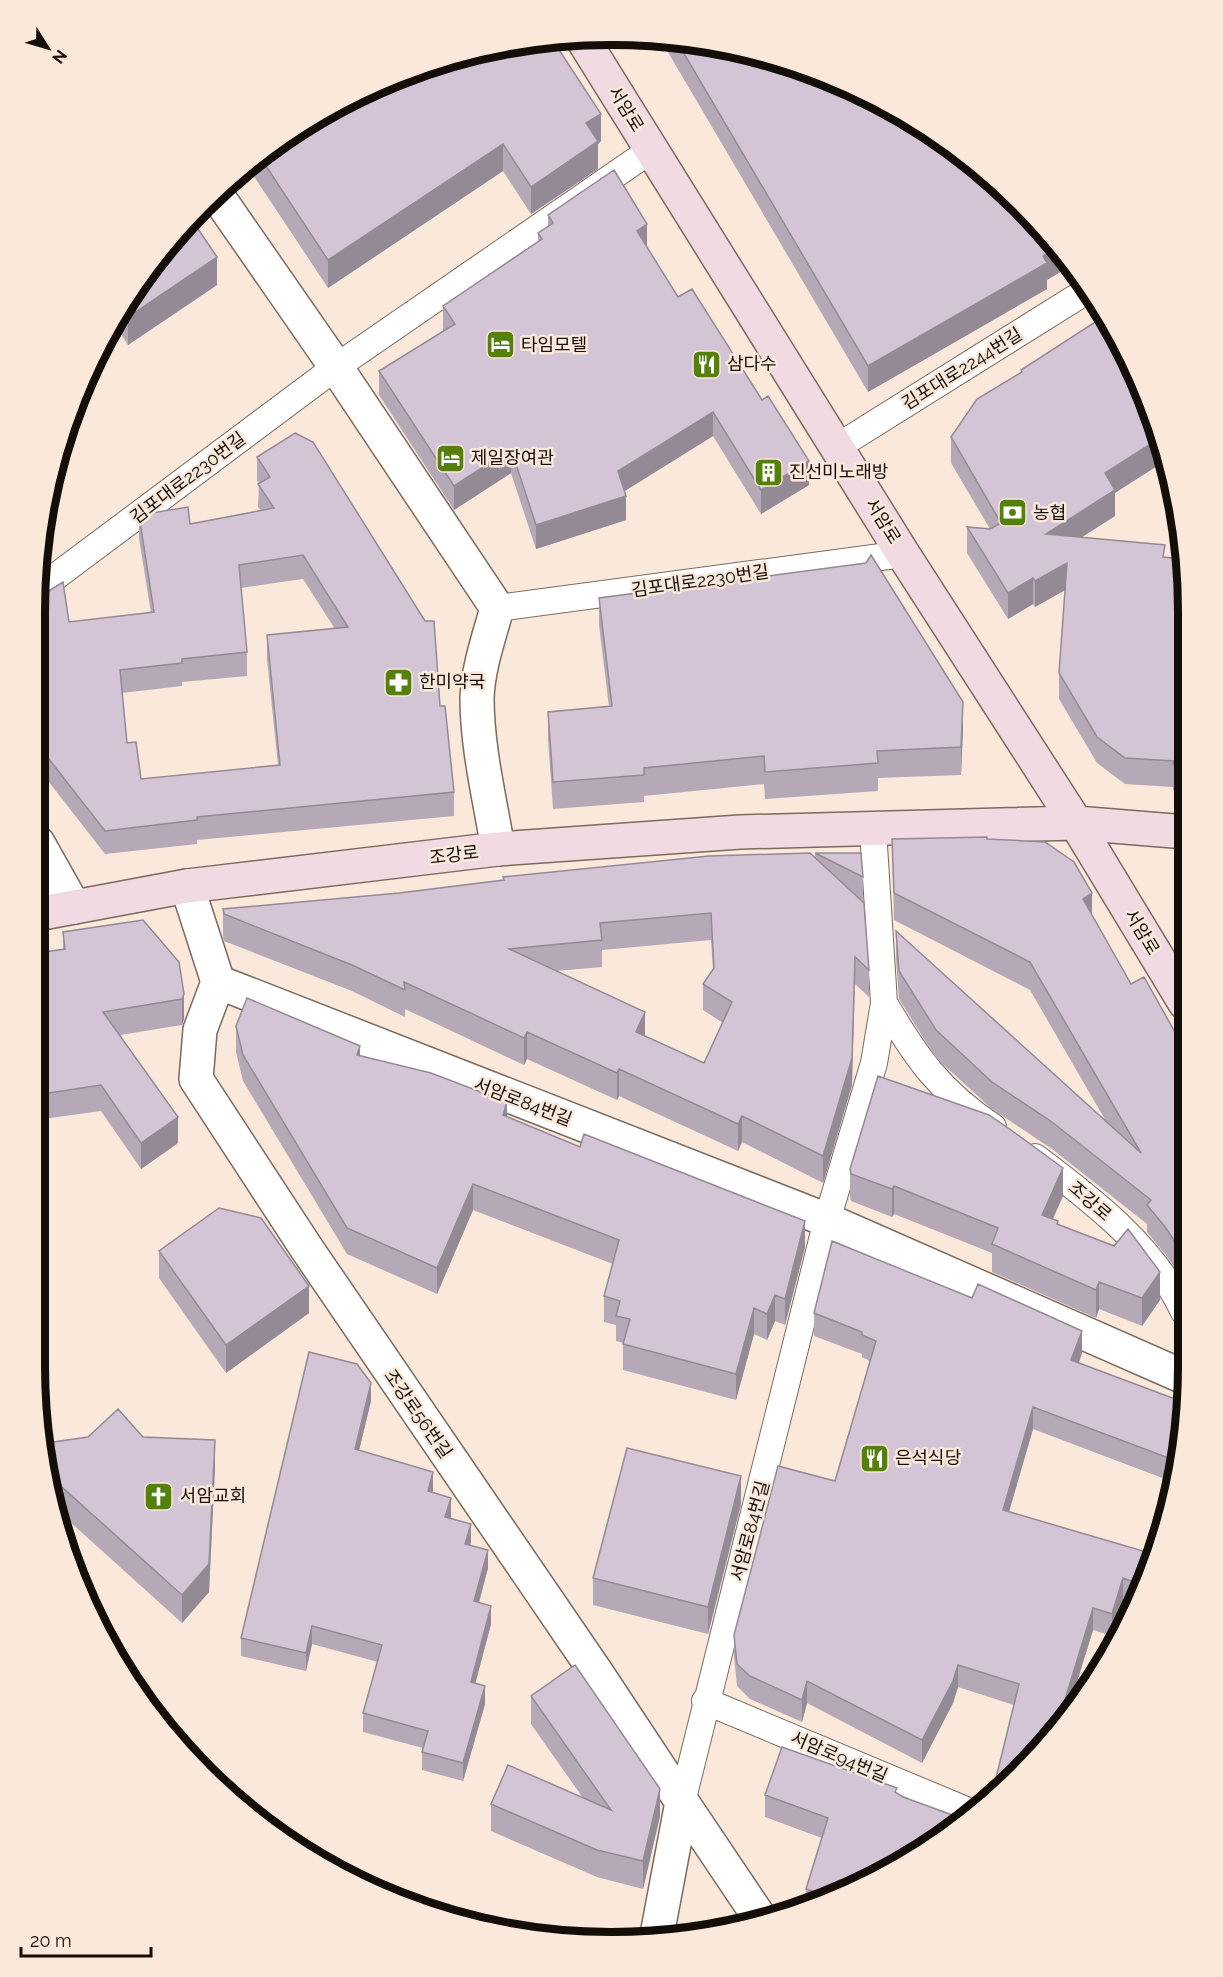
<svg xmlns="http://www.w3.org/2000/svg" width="1223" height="1977" font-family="Raleway,'Noto Sans KR',sans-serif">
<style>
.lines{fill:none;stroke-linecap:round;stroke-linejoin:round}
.lane-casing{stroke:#7a6b5e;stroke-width:28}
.street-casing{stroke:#7a6b5e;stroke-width:36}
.secondary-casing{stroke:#7a6b5e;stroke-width:36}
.lane{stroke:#fff;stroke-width:26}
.street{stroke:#fff;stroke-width:33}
.secondary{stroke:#f1dae1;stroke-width:33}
.wall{fill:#b5a9b7;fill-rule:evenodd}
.shaded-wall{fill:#948a95}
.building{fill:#d3c5d5;stroke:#948a95;stroke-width:1.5;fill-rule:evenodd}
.labels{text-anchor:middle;stroke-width:5;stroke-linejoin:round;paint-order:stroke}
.street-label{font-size:18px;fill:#140e09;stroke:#fae8da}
.poi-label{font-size:18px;fill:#140e09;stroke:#fae8da;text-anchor:start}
.rim{fill:none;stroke:#140e09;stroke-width:8}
</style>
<rect width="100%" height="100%" fill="#fae8da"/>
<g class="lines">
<defs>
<path id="lane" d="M837 447 1088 290
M39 589 336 367 651 150
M497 608 903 554
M884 1003C916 1057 939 1091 993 1127
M1035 1157C1091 1199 1154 1247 1184 1312
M705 1701 973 1813
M682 1802 827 1220 874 1063 884 1003 873 830"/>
<path id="street" d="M216 194 336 367 497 608C489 637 478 668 477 698 477 748 490 800 498 849
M38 843 74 907
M187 886 218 982 200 1030 196 1079 307 1249 596 1672 682 1802 657 1935
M218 982 827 1220 1184 1377
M682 1802 760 1918"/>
<path id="secondary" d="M582 38 903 554 1076 823 1185 1003
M37 914 187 886 498 849 740 832 1076 823 1186 832"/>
</defs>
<use href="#lane" class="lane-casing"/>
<use href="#street" class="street-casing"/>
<use href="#secondary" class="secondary-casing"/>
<use href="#lane" class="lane"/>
<use href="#street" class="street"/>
<use href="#secondary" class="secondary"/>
</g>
<path class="wall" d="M659 37 760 54 1046 231 1070 266 1047 280V289L868 392Z
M553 39V42L601 141 598 144V169L531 214 503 171 328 288 247 166 323 112Z
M548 215 647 248 678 297 809 485 761 514 713 436 625 491 626 520 536 549 511 473 454 510 379 395V371L444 331 443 330V306L538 241V233L548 227Z
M154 261 217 285 128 345 116 326Z
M1021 370 1115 493V516L1082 537 1165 558 1187 573 1186 791 1173 790V787L1125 784 1097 763 1059 699V673L1065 590 1035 607 1033 604 1008 619 967 553V527L990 529 951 463V437L1021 373Z
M257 457 440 706 454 792V816L197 840V844L105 854 38 768 39 597 69 622 151 613 139 538V515L190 524 261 510 258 507 259 483 257 480ZM303 579 335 629 267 635V659L278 765 141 779 127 743 122 693 182 686V682L247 676V652L241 588Z
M599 598 963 729 961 775 878 778V791L765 799 764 784 644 796V802L553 809 548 739V712L609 707 599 625Z
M892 839H987L1092 916 1131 984 1185 1050 1184 1283 1166 1255 1147 1232V1224L1052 1149 992 1109 936 1058 899 999 896 959V931L1107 1123 1030 990 894 920Z
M815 853 863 877V902L869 970V997L855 984 852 1085 823 1183 742 1142 738 1151 619 1096 617 1100 527 1059 524 1065 405 1009V1017L352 991 224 941 223 936V909L815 858ZM711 940 713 969 703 984V1010L723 1023 704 1063 645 1036 556 971 602 967V950Z
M63 932 179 962 184 1019 182 1025 120 1035 178 1143 141 1169 101 1111 36 1120 37 953 63 950Z
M236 1026 360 1056 507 1117 805 1247 785 1325 775 1321 767 1340 754 1334 736 1400 623 1370V1343L616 1341V1325L604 1322V1296L613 1264 473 1210 437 1294 347 1254 243 1081 236 1052Z
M850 1169 1063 1196 1053 1219 1058 1225 1160 1300 1142 1326 1099 1309 1096 1318 992 1272V1253L894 1214 892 1217 851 1201 850 1196Z
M159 1251 309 1313 226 1373 159 1278Z
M814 1313 1082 1353 1079 1363 1184 1440 1173 1482 1033 1429 1009 1512 1145 1586 1134 1604 1123 1600 1112 1636 1093 1630 1066 1717 1068 1718 996 1790V1778L1014 1705 958 1687 953 1703 922 1763 807 1703 802 1722 750 1699 737 1686 734 1657V1635L835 1481 870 1361 862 1357V1354L814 1336Z
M371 1401 359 1450 433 1490V1493L451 1516 450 1519 471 1542 470 1545 488 1568 479 1603 491 1624 475 1683 485 1704 463 1781 422 1770V1752L423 1748 363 1732V1713L378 1662 312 1644 306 1671 241 1656V1638Z
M143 1437 215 1467 209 1592 182 1623 58 1511 47 1443Z
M741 1504 708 1634 593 1605V1578Z
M531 1696 660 1816 643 1889 597 1877 491 1831V1804L583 1798 531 1724Z
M897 1793 962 1823 806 1907V1889L822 1838 765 1817V1795Z"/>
<path class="shaded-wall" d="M601 114V141L598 144V169L531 214V187L586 123Z
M503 144V171L328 288V260Z
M647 224V248L637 231Z
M1057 247 1070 266 1047 280V289L868 392V366Z
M217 257V285L128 345V317Z
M713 412V436L618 495V471Z
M70 423 50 507V498Z
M1160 438 1165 461 1115 493V516L1046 560V534L1105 473Z
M511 449V473L454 510V486Z
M809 461V485L761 514V490Z
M626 496V520L536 549V525Z
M1067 563V589L1035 607V581Z
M1033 578V604L1008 619V593Z
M963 702V729L961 775V747Z
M1092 893V920L1083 899Z
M855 957 852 1085 823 1183V1156Z
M184 994V1019L182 1025V999Z
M645 1012V1039L636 1032Z
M527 1032V1059L524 1065V1038Z
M360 1046V1072L357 1055Z
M619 1069V1096L617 1100V1073Z
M507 1102V1128L503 1115Z
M742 1116V1142L738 1151V1124Z
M178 1117V1143L141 1169V1143Z
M1063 1168V1196L1042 1242V1215Z
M473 1184V1210L437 1294V1268Z
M894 1186V1214L892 1217V1189Z
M805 1221V1247L785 1325V1299Z
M1160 1272V1300L1142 1326V1298Z
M1099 1282V1309L1096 1318V1290Z
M309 1286V1313L226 1373V1345Z
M775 1295V1321L767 1340V1314Z
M754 1308V1334L736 1400V1374Z
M1082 1331V1353L1071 1383V1360Z
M371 1383V1401L355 1467V1449Z
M1033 1407V1429L1003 1532V1510Z
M215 1440V1467L209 1592 182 1623V1595Z
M433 1472V1490L428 1509V1491Z
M741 1476V1504L708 1634V1607Z
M451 1498V1516L445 1535V1517Z
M471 1524V1542L465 1562V1544Z
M488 1550V1568L474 1619V1601Z
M1123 1578V1600L1112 1636V1614Z
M491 1606V1624L471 1700V1682Z
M1093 1608V1630L1065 1721 1060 1716Z
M312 1626V1644L306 1671V1653Z
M958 1665V1687L953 1703 922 1763V1740Z
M807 1681V1703L802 1722V1700Z
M485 1686V1704L463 1781V1763Z
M660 1789V1816L643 1889V1861Z"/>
<path class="building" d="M536 39H552L601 114 586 123 598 141 531 187 503 144 328 260 260 157 323 112 426 65Z
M676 40 760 54 866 94 962 154 1046 231 1057 247 1043 256 1047 263 868 366Z
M614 170 647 224 637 231 678 297 692 289 762 400 768 396 809 461 761 490 713 412 618 471 626 496 536 525 511 449 454 486 379 371 455 324 443 306 542 239 538 233 553 223 548 215Z
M192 220 217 257 128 317 124 312 154 261Z
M1106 315 1111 323 1158 426 1160 438 1105 473 1115 490 1046 534 1165 545 1163 557 1184 559 1187 573 1186 765 1173 764 1174 761 1125 758 1097 737 1059 673 1067 563 1035 581 1033 578 1008 593 967 527 990 529 1001 523 951 437 977 399 1022 372 1021 370Z
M295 433 313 442 425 621H434L440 706H445L454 792 197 817V820L105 831 38 745 39 597 63 582 69 622 154 612 139 515 188 507 190 524 274 508 258 484 270 477 257 457ZM303 555 348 627 267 635 280 765 141 779 136 742 127 743 120 670 182 663V659L247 652 239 565Z
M871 555 963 702 961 747 877 751 878 763 765 772 764 756 644 768V775L553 782 548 712 612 706 599 598 866 563Z
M987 837V839L1045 842 1074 862 1092 893 1083 899 1131 984 1144 977 1185 1050 1184 1256 1166 1228 1147 1205 1151 1200 1052 1122 992 1082 936 1030 899 971 896 931 1141 1153 1030 962 894 893 892 839Z
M810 853 864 903 869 970 855 957 852 1058 823 1156 742 1116 738 1124 619 1069 617 1073 527 1032 524 1038 404 982 405 990 352 965 224 914 223 909 399 893 504 880 503 877 709 856ZM711 913 714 968 703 984 732 1002 704 1063 636 1032 645 1012 509 949 602 940 600 923Z
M815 853H861L863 877Z
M143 920 179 962 184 994 182 999 103 1012 178 1117 141 1143 101 1085 36 1095 37 953 65 949 63 932Z
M247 998 360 1046 357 1055 431 1073 507 1102 503 1115 580 1147 584 1134 805 1221 785 1299 775 1295 767 1314 754 1308 736 1374 623 1344 630 1319 616 1316 620 1301 604 1296 619 1240 473 1184 437 1268 347 1228 243 1055 236 1026Z
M878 1076 989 1115 1011 1130 1063 1168 1042 1215 1058 1221 1057 1224 1114 1246 1128 1229 1160 1272 1142 1298 1099 1282 1096 1290 992 1244 998 1228 894 1186 892 1189 851 1174 850 1169Z
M219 1208 261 1218 309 1286 226 1345 159 1251Z
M832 1241 972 1298 978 1284 1082 1331 1071 1360 1183 1402 1184 1399V1440L1177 1465 1173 1463 1174 1460 1033 1407 1003 1510 1153 1554 1145 1586 1123 1578 1112 1614 1093 1608 1060 1716 1068 1718 1003 1782 996 1778 1019 1684 958 1665 953 1681 922 1740 807 1681 802 1700 750 1676 737 1664 734 1635 778 1466 835 1481 876 1341 862 1335V1332L814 1313Z
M309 1352 357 1364 371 1383 355 1449 433 1472 428 1491 451 1498 445 1517 471 1524 465 1544 488 1550 474 1601 491 1606 471 1682 485 1686 463 1763 422 1752 428 1731 363 1713 382 1645 312 1626 306 1653 241 1638Z
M118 1409 143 1437 215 1440 209 1564 182 1595 53 1479 47 1443 88 1437Z
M627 1448 741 1476 708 1607 593 1578Z
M575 1665 660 1789 643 1861 597 1850 491 1804 508 1765 611 1810 531 1696Z
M782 1747 897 1788 895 1792 903 1797 966 1820 962 1823 820 1900 822 1894 806 1889 828 1818 765 1795Z"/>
<defs>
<symbol id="hotel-square" viewBox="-11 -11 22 22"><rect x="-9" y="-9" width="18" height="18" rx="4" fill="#54810b" stroke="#fae8da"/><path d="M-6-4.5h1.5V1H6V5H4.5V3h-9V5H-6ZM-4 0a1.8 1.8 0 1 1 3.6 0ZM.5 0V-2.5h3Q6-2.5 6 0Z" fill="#fff"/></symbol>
<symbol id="restaurant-square" viewBox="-11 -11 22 22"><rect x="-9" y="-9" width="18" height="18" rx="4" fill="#54810b" stroke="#fae8da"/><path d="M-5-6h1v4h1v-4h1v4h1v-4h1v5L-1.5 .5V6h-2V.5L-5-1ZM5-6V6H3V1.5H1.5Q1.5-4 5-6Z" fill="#fff"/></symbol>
<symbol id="building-square" viewBox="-11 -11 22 22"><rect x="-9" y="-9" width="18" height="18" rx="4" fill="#54810b" stroke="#fae8da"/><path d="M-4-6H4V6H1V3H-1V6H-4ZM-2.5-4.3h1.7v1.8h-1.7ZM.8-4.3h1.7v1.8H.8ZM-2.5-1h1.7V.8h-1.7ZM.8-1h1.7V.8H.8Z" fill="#fff"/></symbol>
<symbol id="bank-square" viewBox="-11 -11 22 22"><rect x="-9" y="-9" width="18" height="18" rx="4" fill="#54810b" stroke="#fae8da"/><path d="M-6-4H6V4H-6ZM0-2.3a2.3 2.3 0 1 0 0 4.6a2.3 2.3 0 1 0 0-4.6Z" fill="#fff"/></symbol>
<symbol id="pharmacy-square" viewBox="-11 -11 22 22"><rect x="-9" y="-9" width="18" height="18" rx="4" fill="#54810b" stroke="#fae8da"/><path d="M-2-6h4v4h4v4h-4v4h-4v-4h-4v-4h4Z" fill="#fff"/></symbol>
<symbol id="church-square" viewBox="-11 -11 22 22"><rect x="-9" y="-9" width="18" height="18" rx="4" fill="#54810b" stroke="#fae8da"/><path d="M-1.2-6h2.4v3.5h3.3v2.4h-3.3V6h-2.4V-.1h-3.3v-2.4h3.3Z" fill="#fff"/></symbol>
</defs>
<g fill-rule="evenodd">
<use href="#hotel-square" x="484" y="328" width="33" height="33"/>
<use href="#restaurant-square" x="690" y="348" width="33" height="33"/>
<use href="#hotel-square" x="434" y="442" width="33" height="33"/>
<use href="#building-square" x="752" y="456" width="33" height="33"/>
<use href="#bank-square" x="996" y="496" width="33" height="33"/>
<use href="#pharmacy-square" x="382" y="666" width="33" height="33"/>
<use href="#restaurant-square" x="858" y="1442" width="33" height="33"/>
<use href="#church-square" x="142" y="1480" width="33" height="33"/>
</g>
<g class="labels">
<g class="street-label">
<text transform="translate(626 109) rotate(58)" y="6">서암로</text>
<text transform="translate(962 369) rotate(-32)" y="6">김포대로2244번길</text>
<text transform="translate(188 478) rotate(-37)" y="6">김포대로2230번길</text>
<text transform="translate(883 521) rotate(58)" y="6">서암로</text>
<text transform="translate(700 581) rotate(-8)" y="6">김포대로2230번길</text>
<text transform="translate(454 855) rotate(-7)" y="6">조강로</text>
<text transform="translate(1142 932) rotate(59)" y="6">서암로</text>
<text transform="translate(523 1102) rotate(21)" y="6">서암로84번길</text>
<text transform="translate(1090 1201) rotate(41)" y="6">조강로</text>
<text transform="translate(418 1414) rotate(55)" y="6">조강로56번길</text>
<text transform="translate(750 1531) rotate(-75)" y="6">서암로84번길</text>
<text transform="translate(839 1757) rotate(23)" y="6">서암로94번길</text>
</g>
<g class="poi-label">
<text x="521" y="351">타임모텔</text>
<text x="727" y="370">삼다수</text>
<text x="471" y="464">제일장여관</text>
<text x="789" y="478">진선미노래방</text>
<text x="1033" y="519">농협</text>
<text x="419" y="688">한미약국</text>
<text x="895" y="1464">은석식당</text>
<text x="180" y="1502">서암교회</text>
</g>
</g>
<path d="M0 0H1223V1977H0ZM611 45H612A566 566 0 0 1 1178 611V1366A566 566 0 0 1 612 1932H611A566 566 0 0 1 45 1366V611A566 566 0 0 1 611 45Z" fill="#fae8da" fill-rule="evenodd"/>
<path class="rim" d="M611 45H612A566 566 0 0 1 1178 611V1366A566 566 0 0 1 612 1932H611A566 566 0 0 1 45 1366V611A566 566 0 0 1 611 45Z"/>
<g transform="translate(48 48) rotate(127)" stroke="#fae8da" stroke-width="4.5" paint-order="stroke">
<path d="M0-4.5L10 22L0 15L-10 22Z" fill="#140e09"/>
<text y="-9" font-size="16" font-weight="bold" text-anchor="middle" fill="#140e09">N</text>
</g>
<path d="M21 1947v9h130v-9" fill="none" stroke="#140e09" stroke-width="3"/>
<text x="30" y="1947" font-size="18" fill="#140e09" stroke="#fae8da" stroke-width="4.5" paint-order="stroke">20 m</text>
</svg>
